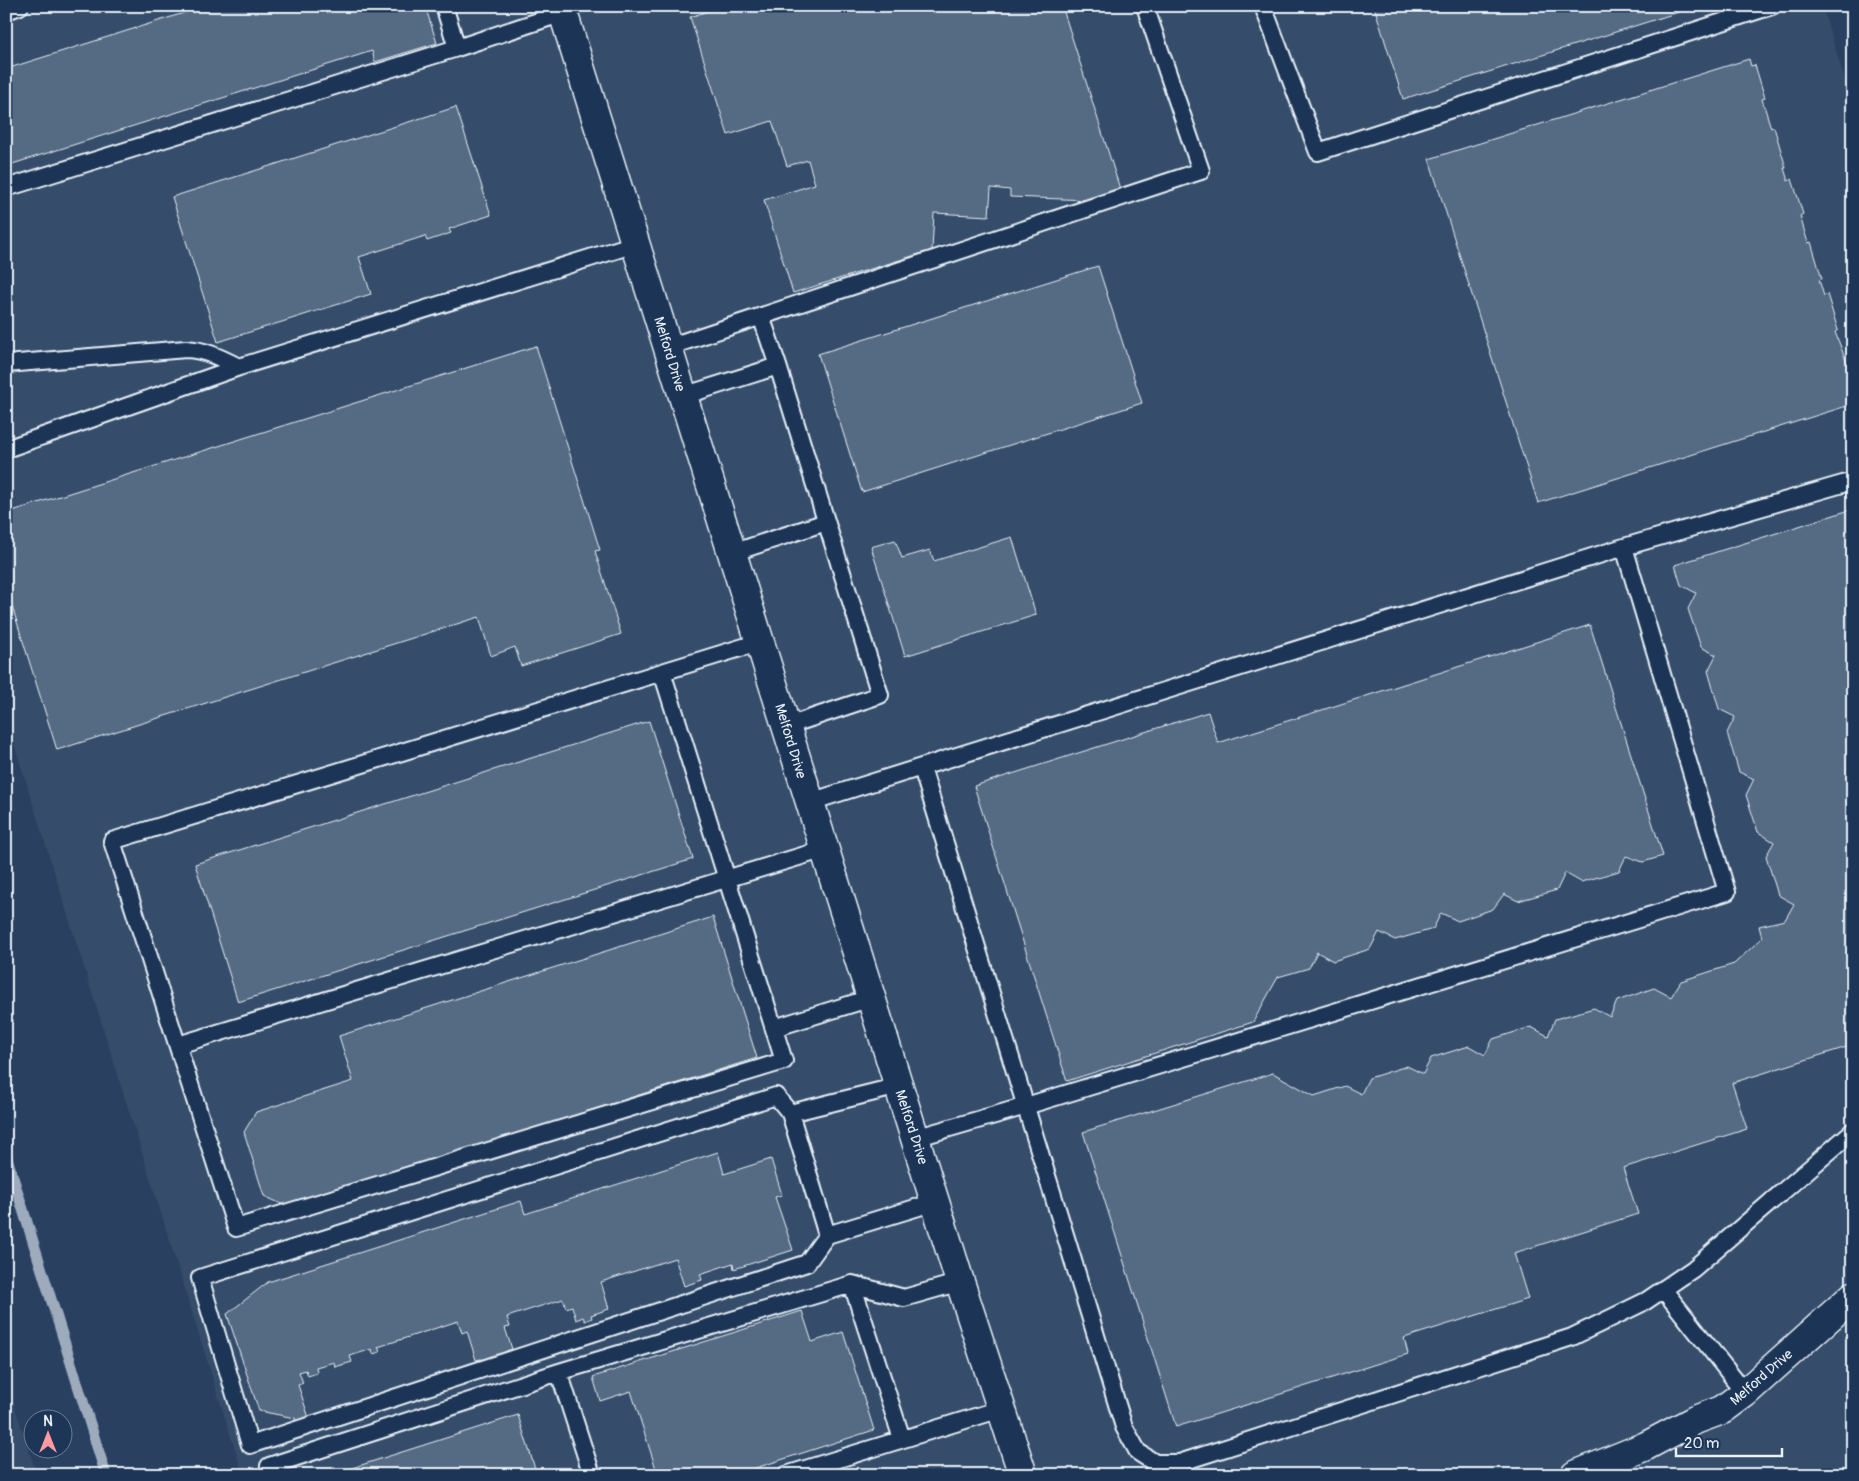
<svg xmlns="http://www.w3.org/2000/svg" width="1859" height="1481" font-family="Pangolin,sans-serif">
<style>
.built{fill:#364d6b}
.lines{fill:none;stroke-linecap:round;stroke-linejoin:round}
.stream{stroke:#9dabbd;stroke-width:11}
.building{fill:#556a83;stroke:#e8f1f8}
.service-casing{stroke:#e8f1f8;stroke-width:20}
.tertiary-casing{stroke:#e8f1f8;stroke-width:31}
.service{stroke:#1d3557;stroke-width:16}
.tertiary{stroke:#1d3557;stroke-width:28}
.labels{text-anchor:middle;stroke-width:4;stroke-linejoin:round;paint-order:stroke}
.street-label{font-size:14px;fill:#e8f1f8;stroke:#1d3557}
</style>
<rect width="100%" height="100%" fill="#294061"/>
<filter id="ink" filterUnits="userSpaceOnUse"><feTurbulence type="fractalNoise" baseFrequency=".02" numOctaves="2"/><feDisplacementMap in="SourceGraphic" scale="10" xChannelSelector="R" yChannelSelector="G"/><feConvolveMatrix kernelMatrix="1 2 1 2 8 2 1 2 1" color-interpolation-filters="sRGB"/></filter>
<g filter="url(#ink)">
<path class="built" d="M6 6H1822L1853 105V1475H243L6 718Z
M6 1380 37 1475H6Z"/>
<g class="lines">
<path class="stream" d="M6 1155 106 1475"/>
</g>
<path class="building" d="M206 6H425L437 43 375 62 372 51 6 166V69Z
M723 6H1062L1120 189 1089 200 1010 197V190L991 188 989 216 934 213 932 250 793 293 764 200 815 184 808 160 787 166 772 121 728 135 690 17Z
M1374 6H1698L1403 99Z
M1749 59 1751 66 1755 65 1765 98 1762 99 1771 128 1774 127 1786 168H1784L1788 181 1792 179 1803 214 1800 216 1808 243 1811 242 1822 279 1819 280 1824 296 1827 294 1838 330 1835 332 1853 379V404L1538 503 1429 159Z
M456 107 491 215 449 229 451 233 427 241 425 236 359 257 371 294 218 342 172 197Z
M1098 266 1142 403 862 492 818 354Z
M536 346 600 550 595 551 621 634 521 666 515 647 491 656 479 617 57 750 6 587V513Z
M1853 509V987L1846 990 1853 1012V1045L1732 1083 1747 1129 1623 1168 1638 1214 1514 1253 1528 1299 1404 1338 1408 1354 1176 1427 1083 1132 1273 1073 1314 1096 1345 1086 1361 1094 1369 1078 1407 1066 1423 1074 1431 1058 1469 1046 1485 1055 1493 1039 1531 1027 1548 1036 1555 1019 1594 1008 1610 1017 1617 1001 1654 988 1671 997 1681 981 1734 964 1762 938 1759 926 1785 920 1794 904 1778 895 1766 856 1774 842 1758 832 1746 795 1754 779 1739 772 1727 733 1735 717 1719 709 1708 671 1716 655 1701 647 1688 609 1696 593 1681 585 1675 565Z
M1012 537 1036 615 905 656 871 547 895 540 902 558 930 550 934 561Z
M1590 625 1663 856 1643 862 1626 856 1619 871 1581 882 1565 873 1557 890 1518 901 1504 894 1493 909 1458 921 1441 913 1433 929 1395 940 1379 932 1370 949 1333 961 1317 952 1309 968 1278 977 1253 1022 1067 1081 974 786 1208 712 1218 743Z
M649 721 693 859 238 1002 195 864Z
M713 917 757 1058 286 1206 264 1196 244 1132 256 1112 353 1081 339 1036Z
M718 1152 724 1174 771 1159 782 1195 775 1197 793 1250 734 1269 733 1263 700 1274 702 1280 684 1286 675 1258 601 1282 609 1309 591 1315 592 1318 585 1321 583 1317 576 1320 572 1306 566 1308 563 1299 507 1317 510 1327 505 1328 512 1349 506 1351 508 1357 483 1365 481 1359 476 1360 467 1331 462 1333 458 1321 378 1347 380 1352 373 1354 372 1349 350 1356 352 1362 335 1367 334 1362 316 1367 317 1373 308 1376 306 1370 299 1372 303 1383 298 1385 309 1418 296 1422 295 1418 259 1411 227 1314 268 1282 521 1201 525 1214Z
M802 1311 812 1342 843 1332 874 1430 734 1475H658L631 1391 600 1401 593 1377Z
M518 1415 537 1475H330Z"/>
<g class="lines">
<defs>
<path id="service" d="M1263 6 1318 152 1772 6
M6 11 20 6
M457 48 563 13 570 8
M6 188 457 48 444 6
M761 316 778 366
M668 347 1201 171 1145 6
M6 364 186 349C206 350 221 358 239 367
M683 396 778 366 880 695 787 726
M6 449 239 367 635 244
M732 553 826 522
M662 672 784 1061 236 1228 112 841 760 642
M922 768 1124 1427 1138 1452 1155 1463H1179L1572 1337 1646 1301 1693 1269 1853 1131
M810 802 1624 547 1853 481
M774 1028 871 998
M178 1045 825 849
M899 1086 790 1113 827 1235 935 1202
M790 1113 776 1096 200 1278 250 1445 807 1263 827 1235
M915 1138 1026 1106 1727 892 1624 547
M852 1284 902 1439
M1663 1289 1745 1393
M559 1372 592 1475
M272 1475 269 1466 559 1372 852 1284 904 1298 960 1282
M786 1475 1001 1409"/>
<path id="tertiary" d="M561 6 960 1282 1023 1475
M1575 1475 1646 1446 1695 1420 1722 1410 1745 1393 1853 1296"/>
</defs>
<use href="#service" class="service-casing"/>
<use href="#tertiary" class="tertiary-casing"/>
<use href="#service" class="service"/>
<use href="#tertiary" class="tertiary"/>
</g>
</g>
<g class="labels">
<g class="street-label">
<text transform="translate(670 354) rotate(73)" y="5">Melford Drive</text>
<text transform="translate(791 741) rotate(73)" y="5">Melford Drive</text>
<text transform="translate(912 1127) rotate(72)" y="5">Melford Drive</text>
<text transform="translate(1761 1377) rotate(-41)" y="5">Melford Drive</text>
</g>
</g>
<rect width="1859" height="1481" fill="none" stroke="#1d3557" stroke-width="25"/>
<rect x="12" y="12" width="1834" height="1456" fill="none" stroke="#e8f1f8" stroke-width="2" filter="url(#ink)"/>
<g transform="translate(48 1434)"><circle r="24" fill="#1d3557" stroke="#6e8097"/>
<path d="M0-4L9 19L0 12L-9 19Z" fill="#ff9aa2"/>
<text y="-8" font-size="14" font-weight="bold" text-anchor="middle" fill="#e8f1f8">N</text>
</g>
<path d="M1676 1448v8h106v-8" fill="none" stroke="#e8f1f8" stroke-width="2.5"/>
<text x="1684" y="1448" font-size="15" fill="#e8f1f8" stroke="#1d3557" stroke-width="4" paint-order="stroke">20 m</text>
</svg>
